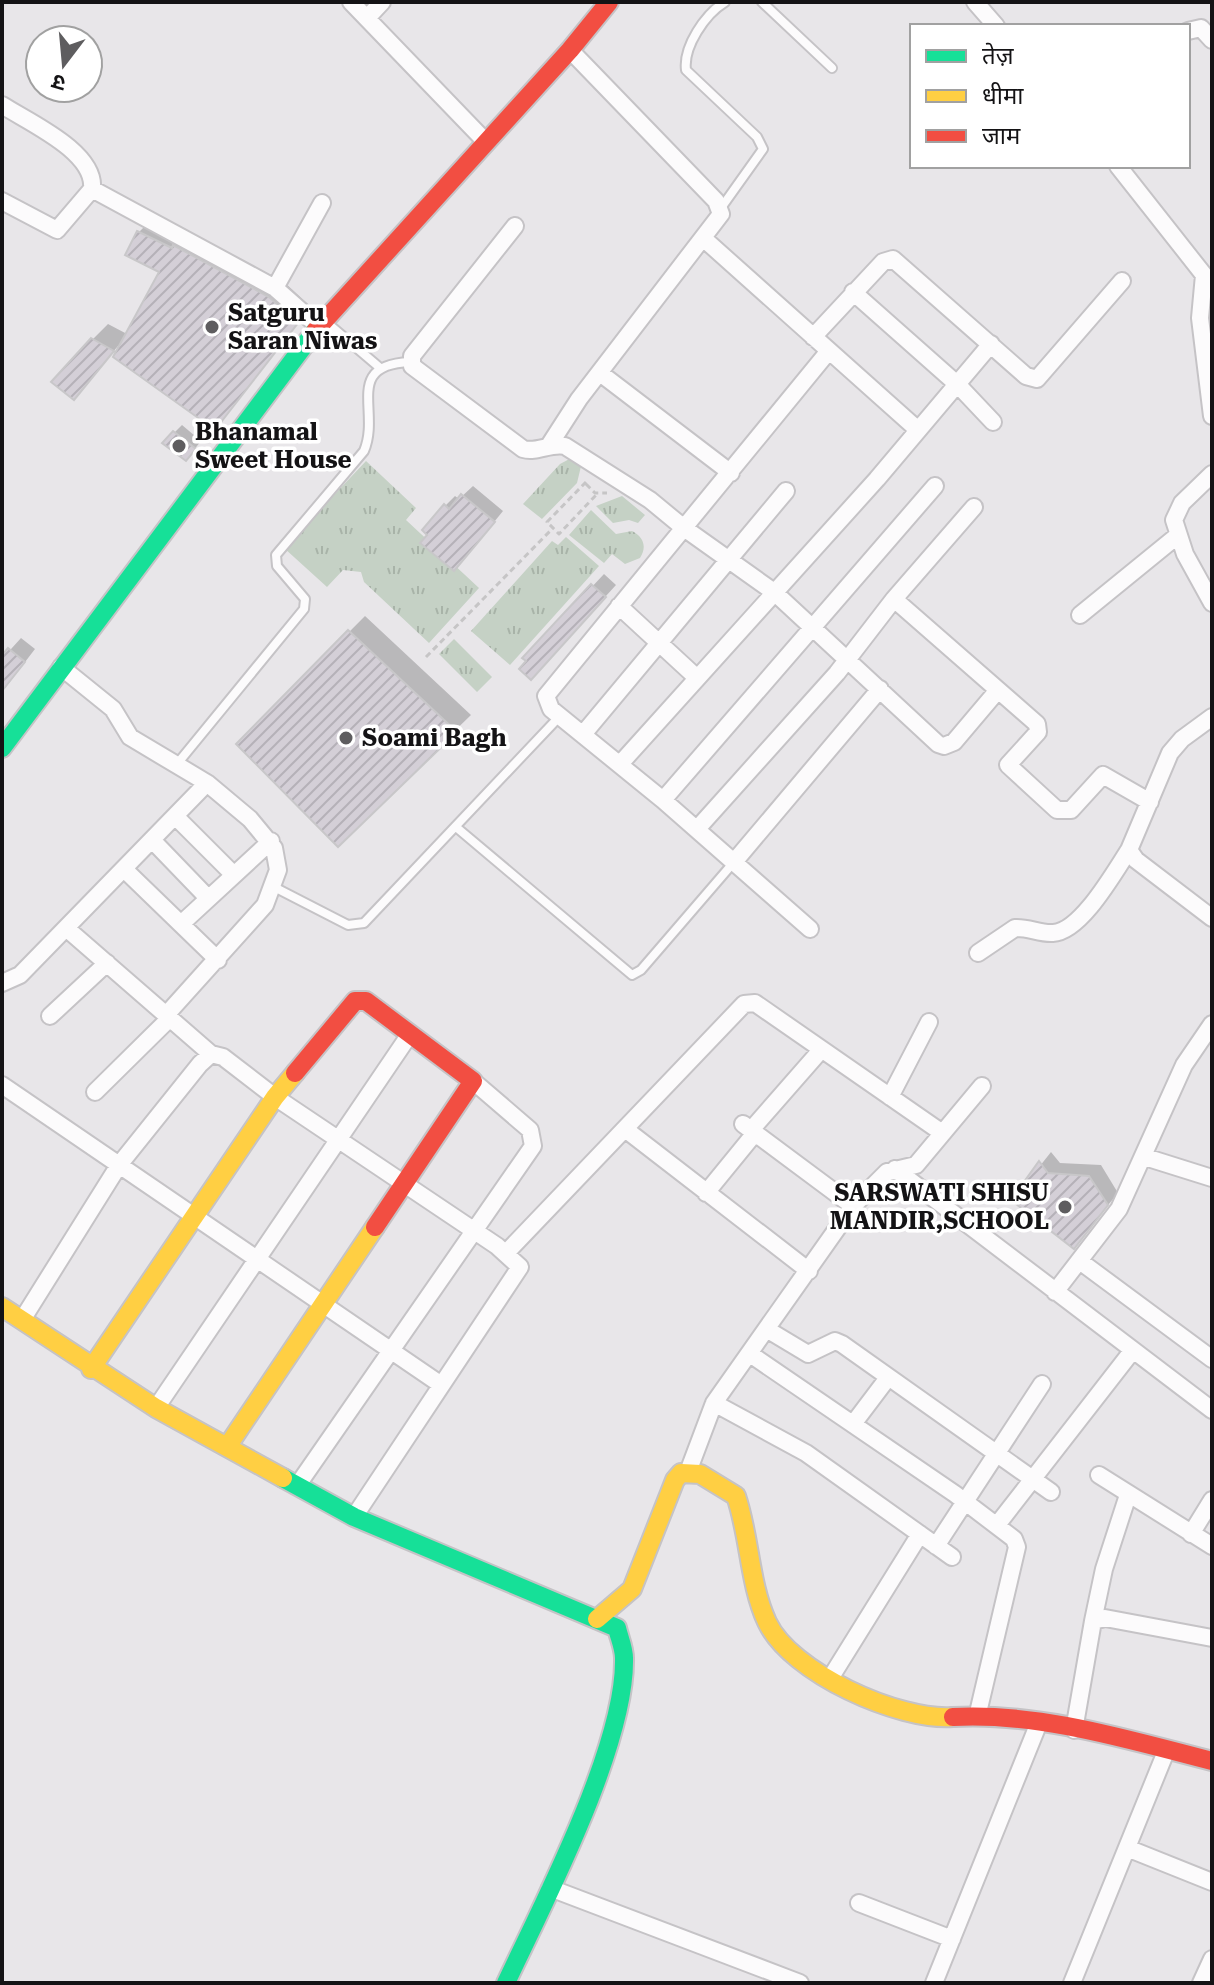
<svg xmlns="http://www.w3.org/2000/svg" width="1214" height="1985" font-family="'Roboto Serif','Noto Sans Devanagari',serif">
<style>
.grass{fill:url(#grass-tufts)}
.shadow{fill:#0003}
.building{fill:url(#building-hatch);stroke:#c8c7c9;stroke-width:2}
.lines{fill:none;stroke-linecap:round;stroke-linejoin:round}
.lane-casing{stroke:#c5c3c6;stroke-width:12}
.street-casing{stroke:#c5c3c6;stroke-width:20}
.fast-casing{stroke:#c5c3c6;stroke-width:22}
.slow-casing{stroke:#c5c3c6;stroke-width:22}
.jam-casing{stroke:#c5c3c6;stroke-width:22}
.path{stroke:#c6c5c6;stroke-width:3;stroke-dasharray:6 4;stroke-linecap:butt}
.lane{stroke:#fcfbfc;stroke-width:8}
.street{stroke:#fcfbfc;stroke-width:16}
.fast{stroke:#16e098;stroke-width:18}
.slow{stroke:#ffcf43;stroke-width:18}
.jam{stroke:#f24e42;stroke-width:18}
.poi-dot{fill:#5e5d5f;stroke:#fff;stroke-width:3}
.labels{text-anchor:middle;stroke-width:7;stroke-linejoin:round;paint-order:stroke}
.poi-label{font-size:24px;font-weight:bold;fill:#141315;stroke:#fff;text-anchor:start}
</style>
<defs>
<pattern id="grass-tufts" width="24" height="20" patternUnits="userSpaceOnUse" patternTransform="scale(2)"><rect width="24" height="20" fill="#c5d1c5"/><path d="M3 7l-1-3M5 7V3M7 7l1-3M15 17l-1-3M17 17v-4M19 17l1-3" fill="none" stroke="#a8b3a8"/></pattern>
<pattern id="building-hatch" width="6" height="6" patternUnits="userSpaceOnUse" patternTransform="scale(2)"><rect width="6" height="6" fill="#d4cfd7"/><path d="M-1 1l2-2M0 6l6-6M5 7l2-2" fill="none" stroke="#b5b1b8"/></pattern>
</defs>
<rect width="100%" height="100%" fill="#e8e6e9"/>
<path class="grass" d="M575 456 582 462 577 483 542 519 523 504 560 464Z
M366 461 416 508 406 520 479 588 429 643 364 582 361 572 343 570 327 587 284 548Z
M622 496 645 515 638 523 629 520 613 523 596 506Z
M591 510 616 534 632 531C644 537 647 547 640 558L625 564 612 554 604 563 569 535Z
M566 537 599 566 510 665 471 631 552 541 558 545Z
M454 639 492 677 477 692 439 654Z"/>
<path class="shadow" d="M154 217 188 234 190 232 284 282 311 307 215 427 118 346 74 398 93 339 108 324 127 334 161 271 139 232Z
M182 425 201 441 193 451 165 442Z
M473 486 503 511 464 559 445 506 455 496 459 499Z
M604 574 616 585 542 666 525 658Z
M365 616 471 715 338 844 238 744Z
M21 638 35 649 2 692V659Z
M1051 1152 1060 1163 1101 1165 1118 1193 1074 1246 1013 1200Z"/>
<path class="building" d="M137 231 172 248 173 245 269 297 298 323 215 430 113 357 159 272 125 255Z
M91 338 114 351 74 400 51 382Z
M173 431 196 449 186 461 162 443Z
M461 494 495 522 454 571 420 543 427 535 422 530 444 504 449 509Z
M591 584 606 597 531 680 519 669 526 661 522 658Z
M348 630 457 732 338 847 236 744Z
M8 648 25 662 2 691V655Z
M1039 1161 1048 1173 1089 1176 1108 1205 1074 1249 1011 1200Z"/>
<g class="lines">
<defs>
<path id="lane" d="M762 2 832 68
M721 208 763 149 757 137 686 70C683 47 705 14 725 2
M325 321 379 367
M177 764 304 609 305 599 277 566 276 555 364 451C381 411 343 365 410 362
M456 827 632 975 641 970 734 862
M274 887 348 925 364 923 560 716"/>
<path id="street" d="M351 2 485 141
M975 2 996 26
M368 17 382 2
M1188 31 1201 28 1212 40
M2 105C30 123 96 152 92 189
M1118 166 1204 275 1200 318 1212 416
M2 201 57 230 92 189 275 288 318 326
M515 226 412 356V366L523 449C537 453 550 443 565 446L650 500 684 528 774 592 938 744 944 746 954 742 998 690
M703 238 918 430
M275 288 322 203
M853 292 958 385 993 422
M813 337 883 262 893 259 1026 376 1037 379 1122 281
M600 373 731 473
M550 444 579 399 721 214 716 201 570 50
M1212 474 1182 503 1174 520 1185 554 1212 603
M894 599 1037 724 1038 732 1008 765 1057 810H1071L1103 775 1150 802
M619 606 696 677
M1080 615 1177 536
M61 667 113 709 130 737 207 783 250 819 274 848 278 870 265 905 166 1015
M1212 717 1182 739 1170 753 1129 850 1136 860 1212 918
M584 733 786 491
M620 764 877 479 991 344
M663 800 935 486
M177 818 233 874
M697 829 837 673 894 599 974 507
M154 842 208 898
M734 862 880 689
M125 870 218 960
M181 924 271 841
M66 928 211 1054
M810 929 663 800 551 709 546 696 828 352
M978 953 1015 928C1028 927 1040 934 1053 933 1081 932 1115 871 1129 850
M2 983 20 975 207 783
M50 1016 107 963
M2 1085 440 1384
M95 1092 170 1018
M890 1097 929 1022
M743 1124 853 1206
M625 1129 809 1271
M751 1130 821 1050
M1145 1157 1212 1178
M895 1169 1212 1410
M706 1193 755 1133
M506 1253 744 1004 755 1003 941 1132
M1081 1262 1212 1359
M1055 1292 1119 1209 1184 1065 1212 1024
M22 1320 119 1165 200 1064 211 1054 223 1057 275 1097 497 1246 520 1267 354 1517
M768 1330 808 1354 835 1341 842 1344 1051 1492
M750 1354 955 1494 1014 1539 1017 1547 977 1717
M714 1403 806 1453 952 1557
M156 1408 410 1034
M853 1424 887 1379
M688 1472 714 1403 853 1206 887 1172 916 1165 982 1086
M1099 1475 1212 1546
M297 1486 533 1146 530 1130 473 1081
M997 1525 1133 1350
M1191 1534 1212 1500
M936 1546 1042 1384
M1093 1621 1104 1569 1128 1495
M831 1677 920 1534
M1074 1730 1093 1621 1105 1618 1212 1638
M1127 1848 1212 1882
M550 1888 800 1983
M859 1903 952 1939
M934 1983 1038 1725
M1072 1983 1167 1749
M1201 1983 1212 1959"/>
<path id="fast" d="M2 748 315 331
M283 1478 354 1517 617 1628C619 1637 624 1648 624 1658 626 1745 544 1902 506 1983"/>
<path id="slow" d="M2 1307 156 1408 283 1478
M91 1369 275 1097 295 1073
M227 1447 375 1227
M597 1619 632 1589 675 1480 681 1473 700 1474 736 1496C750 1537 749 1583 767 1622 791 1673 899 1721 953 1717"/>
<path id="jam" d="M315 331 570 50 609 2
M295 1073 355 1001H366L473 1081 375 1227
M953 1717C1038 1712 1130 1740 1212 1761"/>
</defs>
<use href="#lane" class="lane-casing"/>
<use href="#street" class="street-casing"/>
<use href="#fast" class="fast-casing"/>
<use href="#slow" class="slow-casing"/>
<use href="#jam" class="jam-casing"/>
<path class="path" d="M586 482 547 522 559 534 598 493
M586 484 595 493H607
M426 657 553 528"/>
<use href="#lane" class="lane"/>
<use href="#street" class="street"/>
<use href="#fast" class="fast"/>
<use href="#slow" class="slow"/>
<use href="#jam" class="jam"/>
</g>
<g class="poi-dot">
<circle cx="212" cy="327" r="8"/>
<circle cx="179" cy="446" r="8"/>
<circle cx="346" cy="738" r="8"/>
<circle cx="1065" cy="1207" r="8"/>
</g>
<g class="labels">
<g class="poi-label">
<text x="228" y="321">Satguru<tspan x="228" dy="28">Saran Niwas</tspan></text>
<text x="195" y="440">Bhanamal<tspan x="195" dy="28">Sweet House</tspan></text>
<text x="362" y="746">Soami Bagh</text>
<text x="1049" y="1201" text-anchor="end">SARSWATI SHISU<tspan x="1049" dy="28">MANDIR,SCHOOL</tspan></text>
</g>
</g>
<rect width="1214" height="1985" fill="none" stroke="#141315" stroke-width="8"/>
<rect x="910" y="24" width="280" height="144" fill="#ffffff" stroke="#a1a1a1" stroke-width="2"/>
<rect x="926" y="50" width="40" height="12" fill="#16e098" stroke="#a1a1a1" stroke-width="2"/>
<text x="982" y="64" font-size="24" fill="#141315">तेज़</text>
<rect x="926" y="90" width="40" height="12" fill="#ffcf43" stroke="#a1a1a1" stroke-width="2"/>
<text x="982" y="104" font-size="24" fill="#141315">धीमा</text>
<rect x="926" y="130" width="40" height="12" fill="#f24e42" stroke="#a1a1a1" stroke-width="2"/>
<text x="982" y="144" font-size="24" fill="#141315">जाम</text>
<g transform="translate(64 64) rotate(196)"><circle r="38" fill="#ffffff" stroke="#a1a1a1" stroke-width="2"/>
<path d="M0-6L14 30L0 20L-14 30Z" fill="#5e5d5f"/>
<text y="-12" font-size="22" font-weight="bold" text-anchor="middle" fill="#141315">उ</text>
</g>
</svg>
